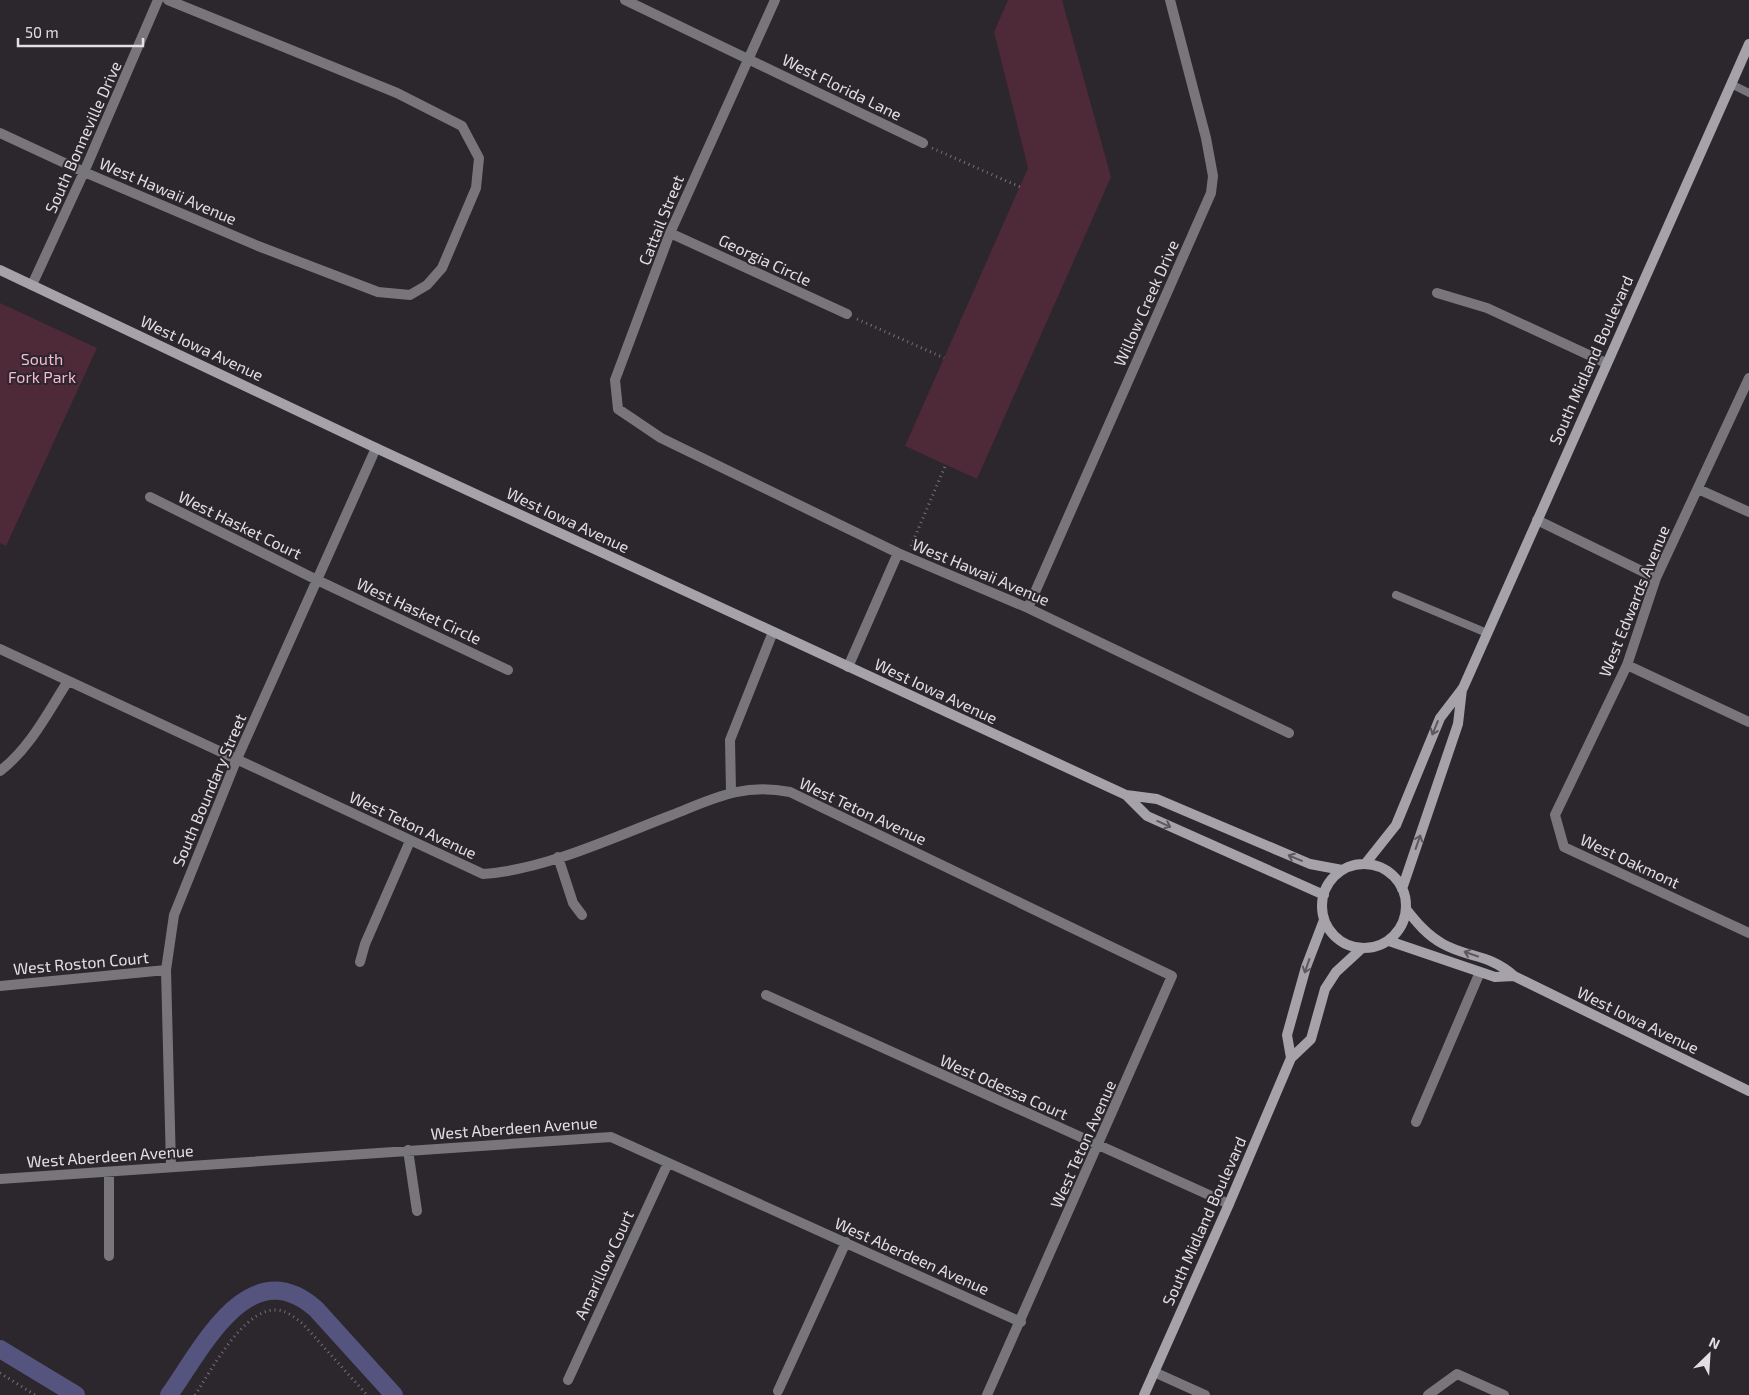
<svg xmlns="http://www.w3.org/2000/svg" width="1749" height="1395" font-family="'Exo 2',sans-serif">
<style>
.green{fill:#4e2937}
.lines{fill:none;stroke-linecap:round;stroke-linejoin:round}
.canal{stroke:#55547f;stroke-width:18}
.path{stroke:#777278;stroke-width:3;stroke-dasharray:1 4;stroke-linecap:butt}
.lane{stroke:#78767b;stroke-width:8}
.street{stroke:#78767b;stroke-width:10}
.secondary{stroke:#a5a2a9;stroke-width:10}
.oneway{stroke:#5c585f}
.labels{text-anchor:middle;stroke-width:4;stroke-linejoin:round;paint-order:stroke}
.street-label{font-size:16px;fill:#e2dee3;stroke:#2c262d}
.park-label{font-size:16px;fill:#f9b9d0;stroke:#2c262d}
</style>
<rect width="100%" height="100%" fill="#2c262d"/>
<path class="green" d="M1008 0H1062L1111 177 977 479 905 446 1028 168 994 32Z
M0 303 97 348 6 546 0 543Z"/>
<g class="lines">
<path class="canal" d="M0 1349 76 1395
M169 1395C202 1349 249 1250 316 1309L394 1395"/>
<path class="path" d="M932 148 1020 187
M857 319 944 358
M911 546 946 464
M0 1373 35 1395
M195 1395C211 1371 243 1309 276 1310 287 1310 295 1318 303 1324L367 1395"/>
<path class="lane" d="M1731 84 1749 93
M1396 595 1487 633"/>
<path class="street" d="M625 0 923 143
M775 0 670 233 615 380 618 409 661 438 898 553 1028 608 1289 733
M0 133 84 172 258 246 378 292 410 295 427 285 442 268 476 188 479 158 462 126 397 93 168 0
M670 233 847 314
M32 285 84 172 158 0
M1437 293 1487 308 1606 363
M1749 378 1656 578 1627 665 1555 815 1564 847 1749 933
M1698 489 1749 512
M150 497 317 580 508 670
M1537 520 1656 578
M1028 608 1211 193 1213 176 1206 138 1170 0
M0 649 483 874C545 870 614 837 672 815 715 798 742 783 790 792L1172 976 987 1395
M1627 665 1749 722
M848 667 898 553
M0 771C30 748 48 712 68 681
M731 792 730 740 773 632
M558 857 573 903 582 915
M360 962 365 944 410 841
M0 986 166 970
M766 995 1229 1204
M1416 1122 1480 972
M408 1150 417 1211
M171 1166 166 970 174 915 236 761 376 448
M0 1179 611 1137 1021 1322
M109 1256V1172
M1154 1372 1205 1395
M568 1380 668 1163
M778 1391 846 1242
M1428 1395 1457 1374 1504 1395"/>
<path class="secondary" d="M0 270 376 448 1126 795 1157 799 1310 864 1342 870
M1126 795 1147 816 1324 895
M1322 906a42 42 0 1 1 84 0a42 42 0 1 1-84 0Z
M1365 864 1396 825 1440 718 1463 688 1749 44
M1402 889 1458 724 1462 689
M1406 909C1417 923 1427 935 1443 944 1468 958 1490 954 1514 976L1749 1091
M1389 941 1495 977 1514 976
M1291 1058 1287 1035 1306 967 1324 920
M1144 1395 1229 1204 1291 1058 1311 1039 1325 989 1336 972 1361 949"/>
</g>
<defs><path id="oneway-shaft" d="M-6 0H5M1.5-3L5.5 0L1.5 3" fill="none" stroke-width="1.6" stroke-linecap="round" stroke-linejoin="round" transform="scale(1.25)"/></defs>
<g class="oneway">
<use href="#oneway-shaft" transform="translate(1435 728) rotate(112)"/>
<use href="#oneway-shaft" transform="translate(1164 824) rotate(24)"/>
<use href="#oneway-shaft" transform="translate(1418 842) rotate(-71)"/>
<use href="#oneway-shaft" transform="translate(1295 858) rotate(-157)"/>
<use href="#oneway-shaft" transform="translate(1471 954) rotate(-161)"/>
<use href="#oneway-shaft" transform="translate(1307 966) rotate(109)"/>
</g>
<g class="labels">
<g class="street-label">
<text transform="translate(842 87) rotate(26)" y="6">West Florida Lane</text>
<text transform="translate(83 137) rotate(-66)" y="6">South Bonneville Drive</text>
<text transform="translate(168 191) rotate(23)" y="6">West Hawaii Avenue</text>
<text transform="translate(661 220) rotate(-68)" y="6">Cattail Street</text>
<text transform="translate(765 260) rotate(25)" y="6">Georgia Circle</text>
<text transform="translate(1146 303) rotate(-66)" y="6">Willow Creek Drive</text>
<text transform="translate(202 348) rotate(25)" y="6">West Iowa Avenue</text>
<text transform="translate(1591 360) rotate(-66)" y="6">South Midland Boulevard</text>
<text transform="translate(568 520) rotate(25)" y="6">West Iowa Avenue</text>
<text transform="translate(240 525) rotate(26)" y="6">West Hasket Court</text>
<text transform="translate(981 572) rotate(23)" y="6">West Hawaii Avenue</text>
<text transform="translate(1634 601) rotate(-68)" y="6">West Edwards Avenue</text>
<text transform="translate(419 611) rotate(25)" y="6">West Hasket Circle</text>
<text transform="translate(936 691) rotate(25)" y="6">West Iowa Avenue</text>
<text transform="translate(209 790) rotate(-67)" y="6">South Boundary Street</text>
<text transform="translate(863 811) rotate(25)" y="6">West Teton Avenue</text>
<text transform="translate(413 825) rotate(25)" y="6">West Teton Avenue</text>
<text transform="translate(1630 861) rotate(25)" y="6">West Oakmont</text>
<text transform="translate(81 963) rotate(-5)" y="6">West Roston Court</text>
<text transform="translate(1638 1020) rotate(26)" y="6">West Iowa Avenue</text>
<text transform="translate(1004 1087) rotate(24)" y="6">West Odessa Court</text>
<text transform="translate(514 1128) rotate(-4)" y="6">West Aberdeen Avenue</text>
<text transform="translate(1083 1144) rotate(-66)" y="6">West Teton Avenue</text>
<text transform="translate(110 1156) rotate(-4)" y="6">West Aberdeen Avenue</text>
<text transform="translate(1204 1221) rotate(-66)" y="6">South Midland Boulevard</text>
<text transform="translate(912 1256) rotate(24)" y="6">West Aberdeen Avenue</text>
<text transform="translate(604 1265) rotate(-65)" y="6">Amarillow Court</text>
</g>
<g class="park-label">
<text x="42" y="365">South<tspan x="42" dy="18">Fork Park</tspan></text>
</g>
</g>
<g transform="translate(1709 1355) rotate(25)" stroke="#2c262d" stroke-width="4" paint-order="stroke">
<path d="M0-4L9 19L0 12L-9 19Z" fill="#e2dee3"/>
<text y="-8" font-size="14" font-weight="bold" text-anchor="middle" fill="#e2dee3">N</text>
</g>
<path d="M18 38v8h125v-8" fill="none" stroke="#e2dee3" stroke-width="2.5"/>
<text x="25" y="38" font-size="15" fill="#e2dee3" stroke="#2c262d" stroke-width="4" paint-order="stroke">50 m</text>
</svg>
